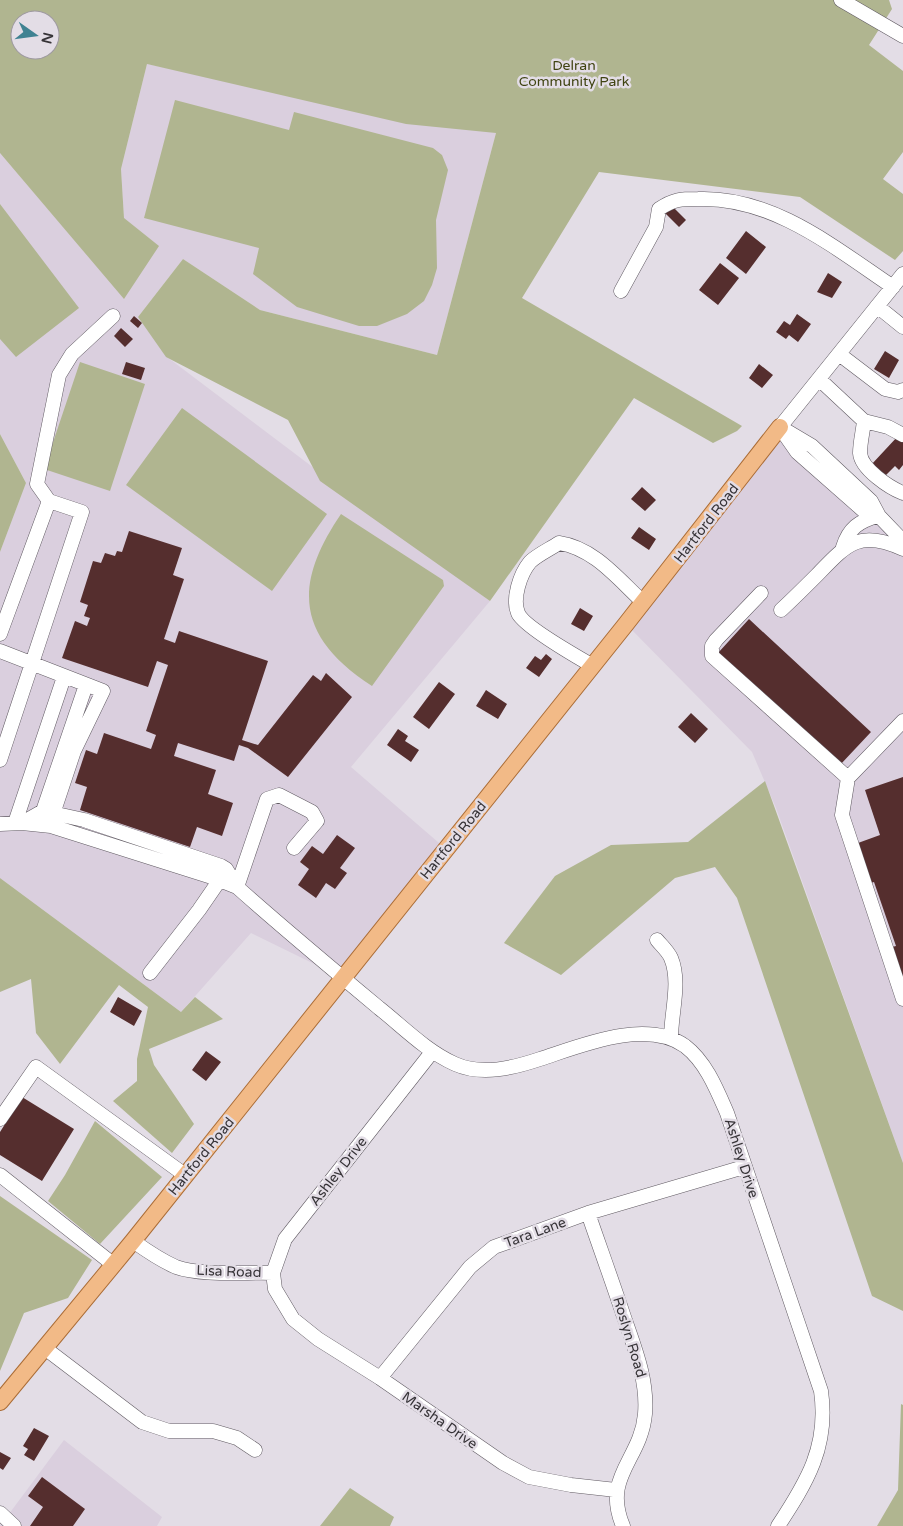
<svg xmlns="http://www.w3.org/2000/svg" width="903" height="1526" font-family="'Varela Round',sans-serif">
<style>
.built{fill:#dacfde}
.green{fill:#b0b590;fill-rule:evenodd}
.building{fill:#552e2e}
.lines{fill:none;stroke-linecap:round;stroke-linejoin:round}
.minor-casing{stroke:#615b63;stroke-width:15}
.major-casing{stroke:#ab6d37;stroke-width:18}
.minor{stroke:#fff;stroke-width:14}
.major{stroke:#f2ba87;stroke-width:16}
.labels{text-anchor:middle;stroke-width:5;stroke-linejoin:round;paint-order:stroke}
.park-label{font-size:14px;fill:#3f4311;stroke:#e3dde6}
.street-label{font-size:14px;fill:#363337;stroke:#e3dde6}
</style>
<rect width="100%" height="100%" fill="#e3dde6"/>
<path class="built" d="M147 64 496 133 437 355 260 310 183 259 138 317 167 357 490 601 351 767 446 849 343 978 251 933 181 1012 0 878V552L26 483 0 434V153L124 298V218L121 169Z
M780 427 903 541V1163L776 808 752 752 626 624Z
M64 1440 162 1517 157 1526H0Z"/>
<path class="green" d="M0 0H889L892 9 869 45 903 71V152L883 179 903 194V251L895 260 800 197 599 172 522 298 742 426 737 431 713 443 634 398 490 601 320 481 288 420 166 357 138 317 183 259 260 310 437 355 496 133 406 124 147 64 121 169 124 218 159 246 124 299 0 153ZM20 20H50V50H20Z
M175 100 289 130 294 112 433 148 442 155 448 170 436 220 437 268 432 285 424 301 407 314 377 326H359L297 307 253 274 259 248 144 218Z
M0 204 79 308 16 357 0 339Z
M80 362 145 384 110 491 44 469Z
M182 408 327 514 272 591 126 485Z
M0 434 26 483 0 552Z
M341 514 443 580 444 586 372 686C297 637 292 586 341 514Z
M765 781 903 1163V1311L872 1296 737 898 715 867 675 878 561 975 504 943 555 876 611 845 688 842Z
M0 878 181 1012 195 997 223 1019 149 1049 154 1065 194 1124 172 1153 113 1101 137 1081V1059L148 1007 119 985 60 1064 36 1033 31 979 0 992Z
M95 1121 162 1177 100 1244 48 1201 65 1175Z
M0 1196 92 1260 68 1298 24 1313 0 1371Z
M901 1404 903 1405V1526H877L898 1490Z
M350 1488 394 1517 390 1526H320Z"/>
<path class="building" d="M670 204 686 220 679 227 663 211Z
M746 231 766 247 746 274 726 258Z
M720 263 739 278 718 305 699 290Z
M828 273 842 282 832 298 817 292Z
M797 314 811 324 798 342 789 335 786 339 776 332 784 321 790 325Z
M134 316 142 323 138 328 130 321Z
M121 328 133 339 125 347 114 336Z
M885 351 899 360 889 378 874 369Z
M126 362 145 368 141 380 122 374Z
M759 364 773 375 762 388 749 378Z
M898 436 903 441V465L899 470 895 466 884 477 871 465Z
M642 487 656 500 645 511 631 499Z
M639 527 656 539 649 550 631 538Z
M129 531 182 548 173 575 184 579 164 639 175 643 179 631 268 661 242 740 258 745 313 675 321 681 326 673 352 697 288 777 248 748 239 745 234 761 178 743 174 756 216 770 208 794 233 803 222 836 197 827 190 847 80 810 87 787 75 783 86 750 97 754 104 733 151 749 156 735 146 731 168 665 157 661 148 687 62 658 75 621 87 626 90 618 84 616 88 605 80 602 93 561 101 563 105 553 115 556 117 551 122 552Z
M580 608 593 616 584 631 571 624Z
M749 619 871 732 840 765 718 653Z
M546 654 552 659 539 677 526 668 535 656 541 660Z
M439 682 455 694 429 729 413 717Z
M486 690 507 704 498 719 476 706Z
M691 713 708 729 695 743 678 727Z
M398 729 408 736 405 741 419 750 411 762 387 745Z
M903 777V979L892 947 896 946 874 882 871 883 858 843 880 835 865 790Z
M337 835 355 848 340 868 347 873 335 889 326 883 316 898 298 885 309 869 300 862 312 846 323 854Z
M118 997 142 1011 134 1026 110 1012Z
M206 1051 221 1062 206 1081 192 1070Z
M22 1097 74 1129 42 1181 0 1155V1132Z
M34 1428 49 1436 34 1461 24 1455 28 1449 23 1446Z
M0 1452 11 1458 3 1470 0 1468Z
M42 1477 85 1509 73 1526H30L43 1507 28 1496Z"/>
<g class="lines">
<defs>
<path id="minor" d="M841 0 903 36
M621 291 656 227 659 209C674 199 681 199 698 199 772 196 835 248 893 287
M877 306 903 327
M839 354 885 389 898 392 903 390
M819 379 864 421 888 427 903 435
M864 421C863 431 860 443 860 453 861 469 890 488 903 493
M780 427 903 274
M780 427 812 446 871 501 879 516 903 541
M783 432 797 452 864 511 879 516
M49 501 37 484 59 375 72 354 113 316
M843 547C849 528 859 521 878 516
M761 593 716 640 712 646V656L848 778
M781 610C793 599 805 587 817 575 847 544 859 529 903 549
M0 634 49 501 82 512 0 760
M0 651 103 691 74 751 53 814
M593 666C579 658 523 626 518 613 512 599 520 574 530 562 537 555 550 549 559 543 594 548 618 579 643 602
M903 721 848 778 842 815 903 999
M43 811 86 685
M15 823 64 677
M22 823 51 826 212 877 237 887
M0 824 22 823 43 811 84 820 221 866 226 869 237 887C283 928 331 968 379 1008 403 1027 426 1051 455 1064 482 1076 513 1068 540 1059 580 1046 646 1018 685 1046 706 1062 717 1090 727 1113L821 1391C829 1446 807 1482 778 1526
M237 887 267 799 279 795 312 812 317 821 294 848
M657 940C661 945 668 951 671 958 681 982 671 1013 671 1038
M150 973 199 910 219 881
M432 1052 285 1239 273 1273 275 1289 293 1319 318 1339 380 1378 503 1463 529 1477 571 1485 616 1490
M0 1119 36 1067 185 1175
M0 1175 114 1265
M588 1213C599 1245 611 1278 622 1311 633 1344 648 1378 645 1414 641 1460 602 1476 623 1526
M133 1241C147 1251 160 1260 176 1267 200 1276 247 1272 273 1273
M46 1349 142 1422 169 1431H213L237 1438 255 1450
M380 1378 470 1267 494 1247 588 1213 744 1167
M0 1513 14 1526"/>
<path id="major" d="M0 1402 133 1241 626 624 780 427"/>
</defs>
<use href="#minor" class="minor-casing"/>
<use href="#major" class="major-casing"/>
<use href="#minor" class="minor"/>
<use href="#major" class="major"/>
</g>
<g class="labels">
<g class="park-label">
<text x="574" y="70">Delran<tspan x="574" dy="16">Community Park</tspan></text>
</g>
<g class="street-label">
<text transform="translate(706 523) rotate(-52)" y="5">Hartford Road</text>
<text transform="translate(453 840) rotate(-51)" y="5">Hartford Road</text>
<text transform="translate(201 1156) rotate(-51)" y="5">Hartford Road</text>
<text transform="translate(742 1158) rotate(72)" y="5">Ashley Drive</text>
<text transform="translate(338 1171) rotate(-52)" y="5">Ashley Drive</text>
<text transform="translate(535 1232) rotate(-20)" y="5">Tara Lane</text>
<text transform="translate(229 1271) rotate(2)" y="5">Lisa Road</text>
<text transform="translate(630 1337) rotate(73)" y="5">Roslyn Road</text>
<text transform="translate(440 1420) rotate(35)" y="5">Marsha Drive</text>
</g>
</g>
<g transform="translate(35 35) rotate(104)"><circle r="24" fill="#e3dde6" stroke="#9e99a0"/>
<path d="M0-4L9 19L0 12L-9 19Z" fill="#3f8292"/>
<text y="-8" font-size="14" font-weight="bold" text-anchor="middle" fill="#363337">N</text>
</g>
</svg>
